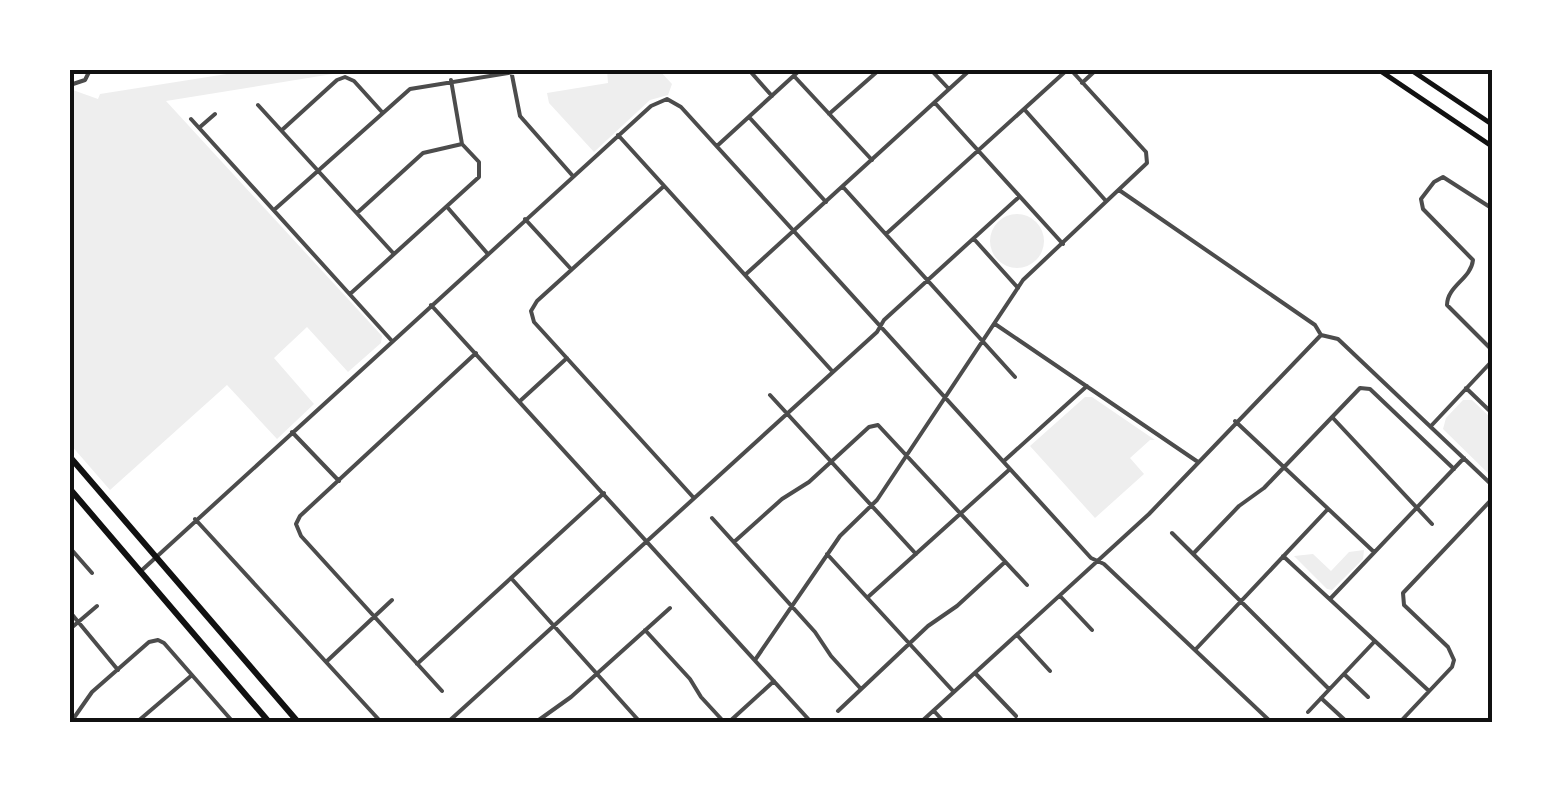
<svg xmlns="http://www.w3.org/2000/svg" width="1563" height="792" font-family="'Noto Sans',sans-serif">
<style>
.green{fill:#eee}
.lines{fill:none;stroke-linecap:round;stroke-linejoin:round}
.minor{stroke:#4c4c4c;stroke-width:4}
.secondary{stroke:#111;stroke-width:5}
.primary{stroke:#111;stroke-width:6}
.neatline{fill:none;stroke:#111;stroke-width:4}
</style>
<rect width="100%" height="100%" fill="#fff"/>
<path class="green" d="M252 70H357L166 101 382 336 381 343 348 372 307 327 274 358 314 404 277 439 227 385 110 490 70 444V89L98 99 100 94Z
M607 70H659L672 84 668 95 650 100 594 152 549 103 547 93 608 83Z
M990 241a27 27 0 1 1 54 0a27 27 0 1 1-54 0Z
M1085 397H1092L1155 440H1150L1130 458 1144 474 1095 518 1030 446Z
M1463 400H1472L1493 420V478L1443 429 1446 418Z
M1364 550 1363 559 1332 590 1327 589 1294 556 1313 554 1331 571 1349 552Z"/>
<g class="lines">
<path class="minor" d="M511 70 520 116 572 175
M749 70 772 96
M931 70 948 88
M794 76 872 160
M1082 83 1096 70
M70 85 85 80 90 70
M935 103 1063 244
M258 105 394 254
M1024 109 1106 201
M829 114 879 70
M749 117 826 202
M191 119 392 341
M200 127 215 114
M282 130 337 80 345 77 354 81 382 112
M618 135 833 372
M717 146 800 70
M664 186 537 301 531 311 534 322 693 497
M843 187 1015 377
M1119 190 1315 325 1321 335
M448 208 487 253
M1493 209 1443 177 1434 182 1421 199 1423 209 1473 260C1471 279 1447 286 1447 305L1493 351
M274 210 410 89 527 70
M357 213 423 153 462 144
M525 219 571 269
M886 234 1067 70
M974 239 1018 288
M745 275 970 70
M350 294 479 177V162L462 144 451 80
M431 305 811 722
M995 324 1198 462
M1466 388 1493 414
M770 395 916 554
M520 401 567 358
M1332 417 1432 524
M1235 421 1374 552
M1431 426 1493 360
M292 432 339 481
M1005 460 1087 386
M712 518 815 632 831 656 861 689
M195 519 381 722
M1172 533 1329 689
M734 542 782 499 809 482 869 427 878 425 1027 585
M70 548 92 573
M827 554 953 691
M1193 554 1239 506 1264 488 1360 388 1370 389 1454 469
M1283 556 1429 691
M141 571 651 106 667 99 681 107 1091 558 1104 564 1271 722
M511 578 640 722
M1060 596 1092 630
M868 597 1010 469
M1330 599 1464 458
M70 612 118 670
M70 629 97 606
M645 630 690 679 701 697 724 722
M1017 635 1050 671
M1195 650 1328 509
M755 660 840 536 877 500 1023 280 1147 163 1146 152 1071 70
M326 662 392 600
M417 664 604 493
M975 673 1016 716
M1344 674 1368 697
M442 691 301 536 296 524 300 516 476 353
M1321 698 1347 722
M838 711 928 626 957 606 1005 562
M934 711 944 722
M1308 712 1375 641
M71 722 92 692 149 642 158 640 164 643 233 722
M137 722 192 675
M448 722 877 332 884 320 1019 197
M536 722 571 697 670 608
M729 722 774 681
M921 722 1149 514 1321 335 1338 339 1493 486
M1400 722 1452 667 1454 660 1448 647 1404 605 1403 593 1493 498"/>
<path class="secondary" d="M1379 70 1493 147
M1411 70 1493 125"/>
<path class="primary" d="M70 457 298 722
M70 489 269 722"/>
</g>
<rect width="1563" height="792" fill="none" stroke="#ffffff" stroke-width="145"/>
<rect x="72" y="72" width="1418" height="648" class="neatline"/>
</svg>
